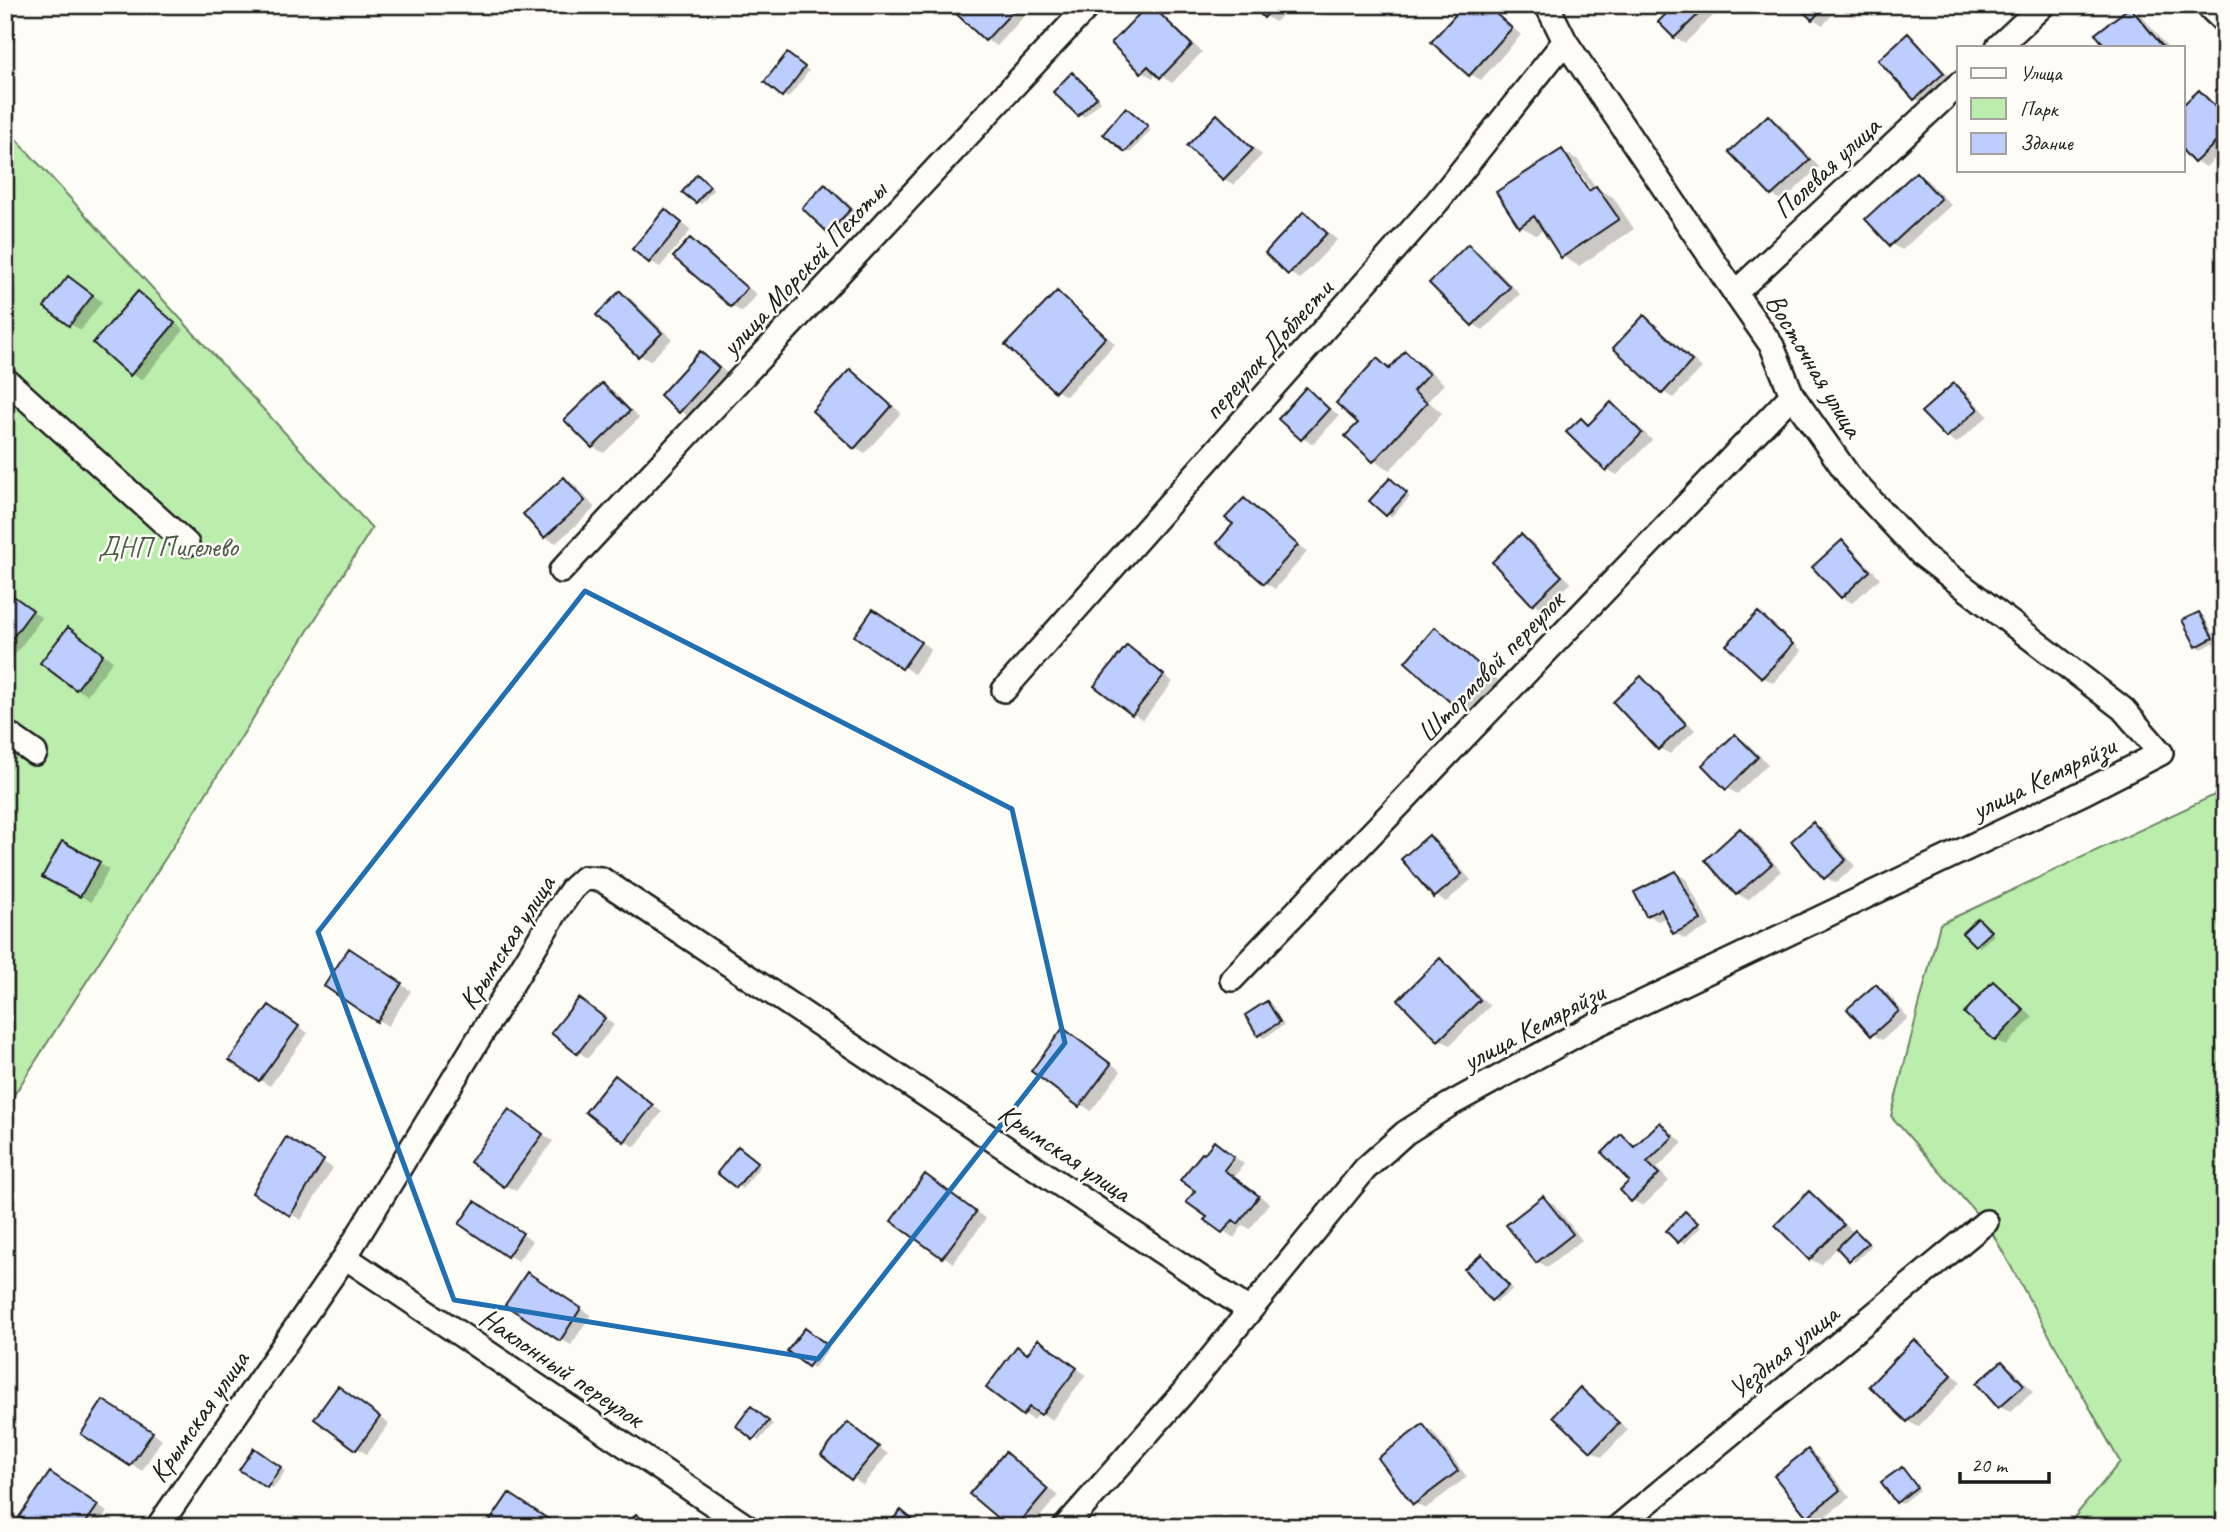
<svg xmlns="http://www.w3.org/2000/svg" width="2230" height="1532" font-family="Caveat,sans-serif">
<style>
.green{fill:#bbedad;stroke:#6c8464;stroke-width:2}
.shadow{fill:#0003;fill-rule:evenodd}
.building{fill:#bdcdfd;stroke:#1c1c1c;stroke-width:2}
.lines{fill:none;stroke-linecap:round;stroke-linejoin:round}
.street-casing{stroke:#1c1c1c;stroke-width:28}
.street{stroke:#fdfcf7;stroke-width:23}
.marked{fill:none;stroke:#1f6fb2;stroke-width:5;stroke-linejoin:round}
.labels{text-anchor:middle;stroke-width:5;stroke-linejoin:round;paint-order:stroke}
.street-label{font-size:28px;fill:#1c1c1c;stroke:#fdfcf7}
.park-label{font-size:28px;fill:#4c5b48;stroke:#fdfcf7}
</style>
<rect width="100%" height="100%" fill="#fdfcf7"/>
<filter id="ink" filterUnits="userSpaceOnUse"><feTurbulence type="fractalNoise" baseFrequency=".0143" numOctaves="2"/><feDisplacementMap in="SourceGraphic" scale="14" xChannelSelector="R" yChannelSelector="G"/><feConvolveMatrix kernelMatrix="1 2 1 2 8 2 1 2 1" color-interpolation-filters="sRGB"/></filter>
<g filter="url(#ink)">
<path class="green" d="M5 127 372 528 172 848 5 1109Z
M2225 790V1527H2066L2120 1462 1990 1229 1891 1116 1940 924Z"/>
<path class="shadow" d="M854 5H875L866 13Z
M949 5H1021L1028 12 997 46 986 40Z
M1254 5H1292L1275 22 1265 16Z
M1467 5H1487L1521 35 1481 80 1470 74Z
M1677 5H1724L1685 43 1675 37Z
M1798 5H1841L1823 25 1813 19Z
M1150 6 1160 12 1202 52 1172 83 1157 73 1153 78 1142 72 1113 43Z
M2130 9 2141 15 2167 47H2108L2098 35Z
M1908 36 1918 42 1953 80 1926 105 1916 99Z
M792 57 809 71 788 98 783 95Z
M1077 77 1101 101 1084 117 1056 91Z
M2199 92 2209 98 2225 114V149L2206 167 2195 161 2183 148V107Z
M1131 112 1151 130 1130 153 1126 150Z
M1217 117 1227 123 1262 155 1234 185 1224 179Z
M1768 117 1779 123 1819 167 1783 201 1772 195 1732 152Z
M1562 151 1578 160 1596 188 1613 197 1634 229 1579 266 1562 256 1544 229 1536 235 1520 225ZM1568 162H1573L1596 197 1593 199Z
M1917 174 1927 180 1951 205 1902 250 1891 244Z
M702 179 714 189 701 204 697 202Z
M826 186 836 192 860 215 839 237 829 231Z
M666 211 691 230 660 267 650 261Z
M1304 214 1315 220 1337 240 1300 279 1289 273Z
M690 240 701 246 757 295 742 312 732 306Z
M1468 246 1479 252 1520 294 1483 330 1473 324Z
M79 284 102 302 81 330 70 324Z
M620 293 631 299 672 339 650 361 639 355Z
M1057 293 1067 299 1115 344 1066 396 1056 390Z
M138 294 148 300 184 330 142 380 131 374Z
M1644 317 1654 323 1702 368 1673 398 1663 392Z
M701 353 711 359 729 375 690 417 680 411Z
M1405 354 1421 363 1444 384 1428 401 1442 413 1390 470 1374 461 1348 436 1360 423 1377 360 1392 368Z
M850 371 861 377 901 413 865 453 855 447Z
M602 385 613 391 639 418 604 453 593 447 567 420Z
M1954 385 1965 391 1988 416 1957 443 1947 437Z
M1307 390 1317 396 1339 416 1313 444 1302 438Z
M1611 404 1621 410 1652 440 1617 475 1607 469 1581 420 1590 425Z
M564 479 575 485 595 508 556 543 545 537 525 514Z
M1395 483 1410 497 1391 517 1387 514Z
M1244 500 1254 506 1307 552 1275 589 1265 583 1235 524Z
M1522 536 1532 542 1571 583 1544 609 1533 603Z
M1842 542 1852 548 1880 578 1852 603 1842 597Z
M5 591 42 618 11 660 5 657Z
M1758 614 1769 620 1802 651 1773 683 1763 677Z
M2199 614 2204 616 2217 641 2202 649 2197 646Z
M884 617 931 649 914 674 857 636Z
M69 629 113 661 87 695 77 689Z
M1435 629 1446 635 1498 680 1470 713 1459 707Z
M1127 647 1173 682 1143 720 1133 714Z
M1641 679 1651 685 1695 730 1670 754 1659 748Z
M1735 736 1746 742 1768 764 1737 794 1727 788Z
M1813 824 1824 830 1855 866 1836 883 1825 877Z
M1740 830 1751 836 1781 871 1748 900 1738 894 1707 860Z
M1429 837 1439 843 1471 880 1446 902 1436 896Z
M63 844 109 869 91 902 45 876Z
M1676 873 1686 879 1710 926 1685 939 1675 933 1667 917 1658 921 1647 915Z
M1978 920 1994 935 1980 947 1976 945Z
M360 957 411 991 388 1026 378 1020Z
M1440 961 1450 967 1490 1006 1450 1045 1439 1039Z
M1993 983 2003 989 2033 1017 2006 1046 1996 1040Z
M1876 986 1887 992 1908 1018 1882 1040 1872 1034Z
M1267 1003 1272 1005 1284 1025 1264 1038 1259 1035Z
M589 1006 614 1025 588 1058 578 1052Z
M280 1013 308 1033 270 1086 260 1080Z
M1074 1036 1121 1071 1091 1111 1034 1071Z
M615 1077 662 1112 635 1147 625 1141Z
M510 1111 553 1141 516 1191 505 1185Z
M1660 1125 1670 1131 1683 1143 1657 1168 1669 1181 1643 1206 1632 1200V1182L1621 1136 1636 1147Z
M287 1140 333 1168 301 1220 255 1192Z
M1224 1149 1244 1164 1234 1177 1269 1203 1250 1229 1243 1225 1234 1238 1207 1219 1209 1217 1197 1191Z
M743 1151 761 1165 742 1189 720 1172Z
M936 1182 986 1219 953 1263 893 1220Z
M1809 1193 1820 1199 1854 1233 1860 1235 1871 1246 1855 1262 1838 1247 1821 1265 1810 1259 1777 1225Z
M1543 1198 1554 1204 1582 1240 1547 1267 1537 1261Z
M486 1209 532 1241 518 1261 507 1255Z
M1686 1213 1701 1227 1684 1244 1679 1241Z
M1482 1256 1487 1258 1513 1289 1497 1302 1492 1300Z
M5 1267 14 1274 5 1286Z
M538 1280 591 1315 571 1345 561 1339Z
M810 1333 829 1348 814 1368 809 1365Z
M1914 1341 1925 1348 1961 1382 1918 1427 1908 1421Z
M1049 1348 1086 1375 1052 1420 1040 1412 1034 1420 1024 1414 1028 1355Z
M2002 1363 2013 1369 2033 1392 2010 1412 1999 1406Z
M1580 1389 1591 1395 1628 1430 1602 1457 1592 1451Z
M348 1395 389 1424 367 1454 357 1448Z
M114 1408 162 1439 142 1471 83 1434Z
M756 1411 773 1424 759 1441 738 1425Z
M848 1424 888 1454 863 1485 823 1455Z
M1423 1426 1433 1432 1467 1477 1425 1509 1414 1503Z
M254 1450 285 1471 273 1489 242 1469Z
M1808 1452 1818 1458 1850 1497 1818 1522 1808 1516Z
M1005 1454 1016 1460 1058 1496 1031 1527H1011Z
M1902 1469 1906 1472 1920 1490 1902 1504 1897 1502Z
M61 1481 107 1512 97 1527H37Z"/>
<path class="building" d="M947 5H1019L985 41Z
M1148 5H1151L1192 45 1160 78 1148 66 1141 73 1111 43Z
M1251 5H1276L1264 18Z
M1464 5H1486L1512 28 1469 76 1431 42Z
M1675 5H1708L1674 38 1658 22Z
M1796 5H1826L1812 20Z
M2130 7 2163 47H2106L2095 34Z
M1908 33 1944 73 1914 100 1878 60Z
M787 53 805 67 782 97 764 82Z
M1072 72 1097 97 1078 116 1053 92Z
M2199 90 2225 117V134L2194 163 2183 151V105Z
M1126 107 1148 126 1125 152 1103 134Z
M1217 114 1253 149 1223 180 1187 146Z
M1768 115 1810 160 1771 196 1729 152Z
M1562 149 1589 191 1596 186 1619 219 1561 258 1534 216 1519 227 1496 192Z
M1916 172 1941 199 1890 246 1865 219Z
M697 174 710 186 696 203 682 192Z
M825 184 851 209 828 233 802 208Z
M665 209 682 223 649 263 632 249Z
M1304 211 1327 233 1288 275 1265 253Z
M690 238 747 288 731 307 673 257Z
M1468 244 1510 287 1472 326 1429 283Z
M68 276 93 295 69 326 44 307Z
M138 291 175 323 130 376 93 343Z
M620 291 662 333 638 357 596 315Z
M1057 291 1106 337 1055 392 1005 345Z
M1644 315 1692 361 1662 394 1613 348Z
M700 351 719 368 679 413 660 395Z
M1405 351 1429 374 1413 391 1427 403 1373 462 1345 436 1358 423 1336 403 1377 358 1389 369Z
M850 369 892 406 854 449 812 411Z
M602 383 630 411 592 448 564 420Z
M1954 383 1978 409 1946 438 1921 412Z
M1306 387 1329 409 1301 440 1278 419Z
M1611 402 1642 433 1606 471 1566 432 1581 418 1588 425Z
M564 477 585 501 544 538 523 514Z
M1390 478 1407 493 1386 516 1369 501Z
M1244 498 1298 545 1264 584 1217 543 1233 524 1225 518Z
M1521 534 1562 576 1532 605 1492 562Z
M1842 540 1870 571 1841 598 1812 567Z
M5 590 33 610 5 648Z
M873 609 921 642 902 669 854 636Z
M1758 612 1793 644 1762 678 1726 645Z
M2199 612 2213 638 2196 647 2182 620Z
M68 627 103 654 76 690 40 663Z
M1435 627 1489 673 1458 709 1405 662Z
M1127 645 1164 675 1132 715 1094 686Z
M1641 676 1686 724 1658 750 1613 702Z
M1735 734 1758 757 1726 790 1702 765Z
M1813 822 1846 860 1824 879 1791 841Z
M1740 828 1772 864 1736 895 1705 860Z
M1429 835 1462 874 1434 898 1401 859Z
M62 841 100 862 80 897 42 877Z
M1676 871 1701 920 1673 934 1661 909 1646 916 1634 892Z
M1978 918 1991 931 1975 946 1962 933Z
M349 948 402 983 377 1022 324 986Z
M1440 958 1480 1000 1438 1041 1398 1000Z
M1993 981 2024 1010 1995 1041 1964 1013Z
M1876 984 1899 1011 1871 1036 1847 1009Z
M579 998 605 1018 577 1054 551 1033Z
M1267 1001 1280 1022 1258 1036 1245 1015Z
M269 1005 299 1026 259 1081 229 1060Z
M1063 1028 1111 1064 1079 1107 1031 1071Z
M615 1075 653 1105 624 1142 585 1112Z
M509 1109 543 1134 504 1187 470 1162Z
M1660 1122 1673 1137 1647 1162 1659 1174 1631 1202 1620 1190 1629 1181 1602 1153 1621 1134 1634 1147Z
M286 1137 324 1160 290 1216 252 1193Z
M1214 1141 1234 1157 1224 1170 1259 1196 1238 1224 1233 1220 1222 1233 1204 1220 1207 1217 1186 1202 1195 1191 1180 1180 1202 1153 1204 1154Z
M738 1146 758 1162 736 1188 717 1173Z
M925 1174 976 1212 942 1258 891 1221Z
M1809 1191 1844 1225 1809 1260 1775 1225Z
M1543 1196 1573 1234 1536 1263 1506 1225Z
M475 1201 523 1233 507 1257 459 1224Z
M1685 1211 1698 1223 1678 1243 1666 1231Z
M1855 1230 1868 1243 1849 1261 1837 1248Z
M1482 1254 1509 1286 1491 1301 1464 1269Z
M527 1272 581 1308 560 1341 505 1305Z
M805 1328 826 1344 808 1367 787 1351Z
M1038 1339 1077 1368 1041 1415 1029 1407 1023 1416 986 1388 1017 1346 1027 1354Z
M1914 1339 1952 1375 1907 1422 1869 1386Z
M2002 1361 2024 1385 1998 1408 1976 1383Z
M338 1386 380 1417 356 1450 314 1419Z
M1580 1387 1619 1423 1591 1452 1553 1416Z
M103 1400 153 1432 130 1466 81 1434Z
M751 1406 769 1421 753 1440 736 1426Z
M848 1422 879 1447 851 1480 821 1455Z
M1423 1424 1458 1471 1413 1505 1378 1458Z
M254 1448 281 1467 267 1488 239 1470Z
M1808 1449 1840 1490 1807 1517 1774 1476Z
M1005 1452 1048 1489 1016 1527H1008L969 1494Z
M1902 1467 1917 1487 1896 1503 1881 1482Z
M50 1472 98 1505 83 1527H33L19 1517Z
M509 1493 557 1525 555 1527H486Z
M901 1510 921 1527H886Z
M636 1514 652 1527H626Z"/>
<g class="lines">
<defs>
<path id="street" d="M2207 5 2225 22
M1998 47 2043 5
M1735 293 1959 84
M5 379 187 544
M561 571 1089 5
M1004 690 1437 202 1565 41
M5 732 35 753
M1232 979 1792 395
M345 1257 747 1527
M158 1527 345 1257 556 912 572 889 584 878 601 879 1249 1310
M1065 1527 1182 1394 1365 1169 1405 1133 1449 1105 1587 1029 2085 792 2161 753 2123 709 1921 554 1851 479 1792 395 1772 346 1735 293 1565 41 1547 5
M1618 1527 1986 1222"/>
</defs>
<use href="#street" class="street-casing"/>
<use href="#street" class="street"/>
</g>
</g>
<path class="marked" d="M585 591 1012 809 1065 1043 818 1359 454 1300 318 932Z"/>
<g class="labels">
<g class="street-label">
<text transform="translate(1826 167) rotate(-43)" y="10">Полевая улица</text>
<text transform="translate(803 268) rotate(-47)" y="10">улица Морской Пехоты</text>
<text transform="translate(1267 349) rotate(-48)" y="10">переулок Доблести</text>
<text transform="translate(1815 365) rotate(59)" y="10">Восточная улица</text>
<text transform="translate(1490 666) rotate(-46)" y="10">Штормовой переулок</text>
<text transform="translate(2043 777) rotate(-26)" y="10">улица Кемяряйзи</text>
<text transform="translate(506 942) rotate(-57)" y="10">Крымская улица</text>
<text transform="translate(1533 1026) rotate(-28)" y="10">улица Кемяряйзи</text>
<text transform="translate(1065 1152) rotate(34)" y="10">Крымская улица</text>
<text transform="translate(1783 1351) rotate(-39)" y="10">Уездная улица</text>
<text transform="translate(562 1367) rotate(34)" y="10">Наклонный переулок</text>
<text transform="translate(198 1416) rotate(-55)" y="10">Крымская улица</text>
</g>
<g class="park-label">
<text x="168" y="556">ДНП Пигелево</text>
</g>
</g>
<rect width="2230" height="1532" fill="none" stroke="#fdfcf7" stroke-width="28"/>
<rect x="14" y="14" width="2202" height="1504" fill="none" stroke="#1c1c1c" stroke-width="2.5" filter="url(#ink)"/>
<rect x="1957" y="46" width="228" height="126" fill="#fdfcf7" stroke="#a3a29f" stroke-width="2"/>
<rect x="1971" y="68" width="35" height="10" fill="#fdfcf7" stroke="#a3a29f" stroke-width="2"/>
<text x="2020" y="80" font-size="21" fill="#1c1c1c">Улица</text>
<rect x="1971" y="98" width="35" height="21" fill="#bbedad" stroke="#a3a29f" stroke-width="2"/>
<text x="2020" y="116" font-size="21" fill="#1c1c1c">Парк</text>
<rect x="1971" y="133" width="35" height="21" fill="#bdcdfd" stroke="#a3a29f" stroke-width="2"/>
<text x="2020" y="150" font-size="21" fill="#1c1c1c">Здание</text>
<path d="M1960 1472v10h89v-10" fill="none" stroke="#1c1c1c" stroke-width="3.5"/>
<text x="1971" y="1472" font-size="21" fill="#1c1c1c" stroke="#fdfcf7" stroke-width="5" paint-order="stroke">20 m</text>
</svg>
